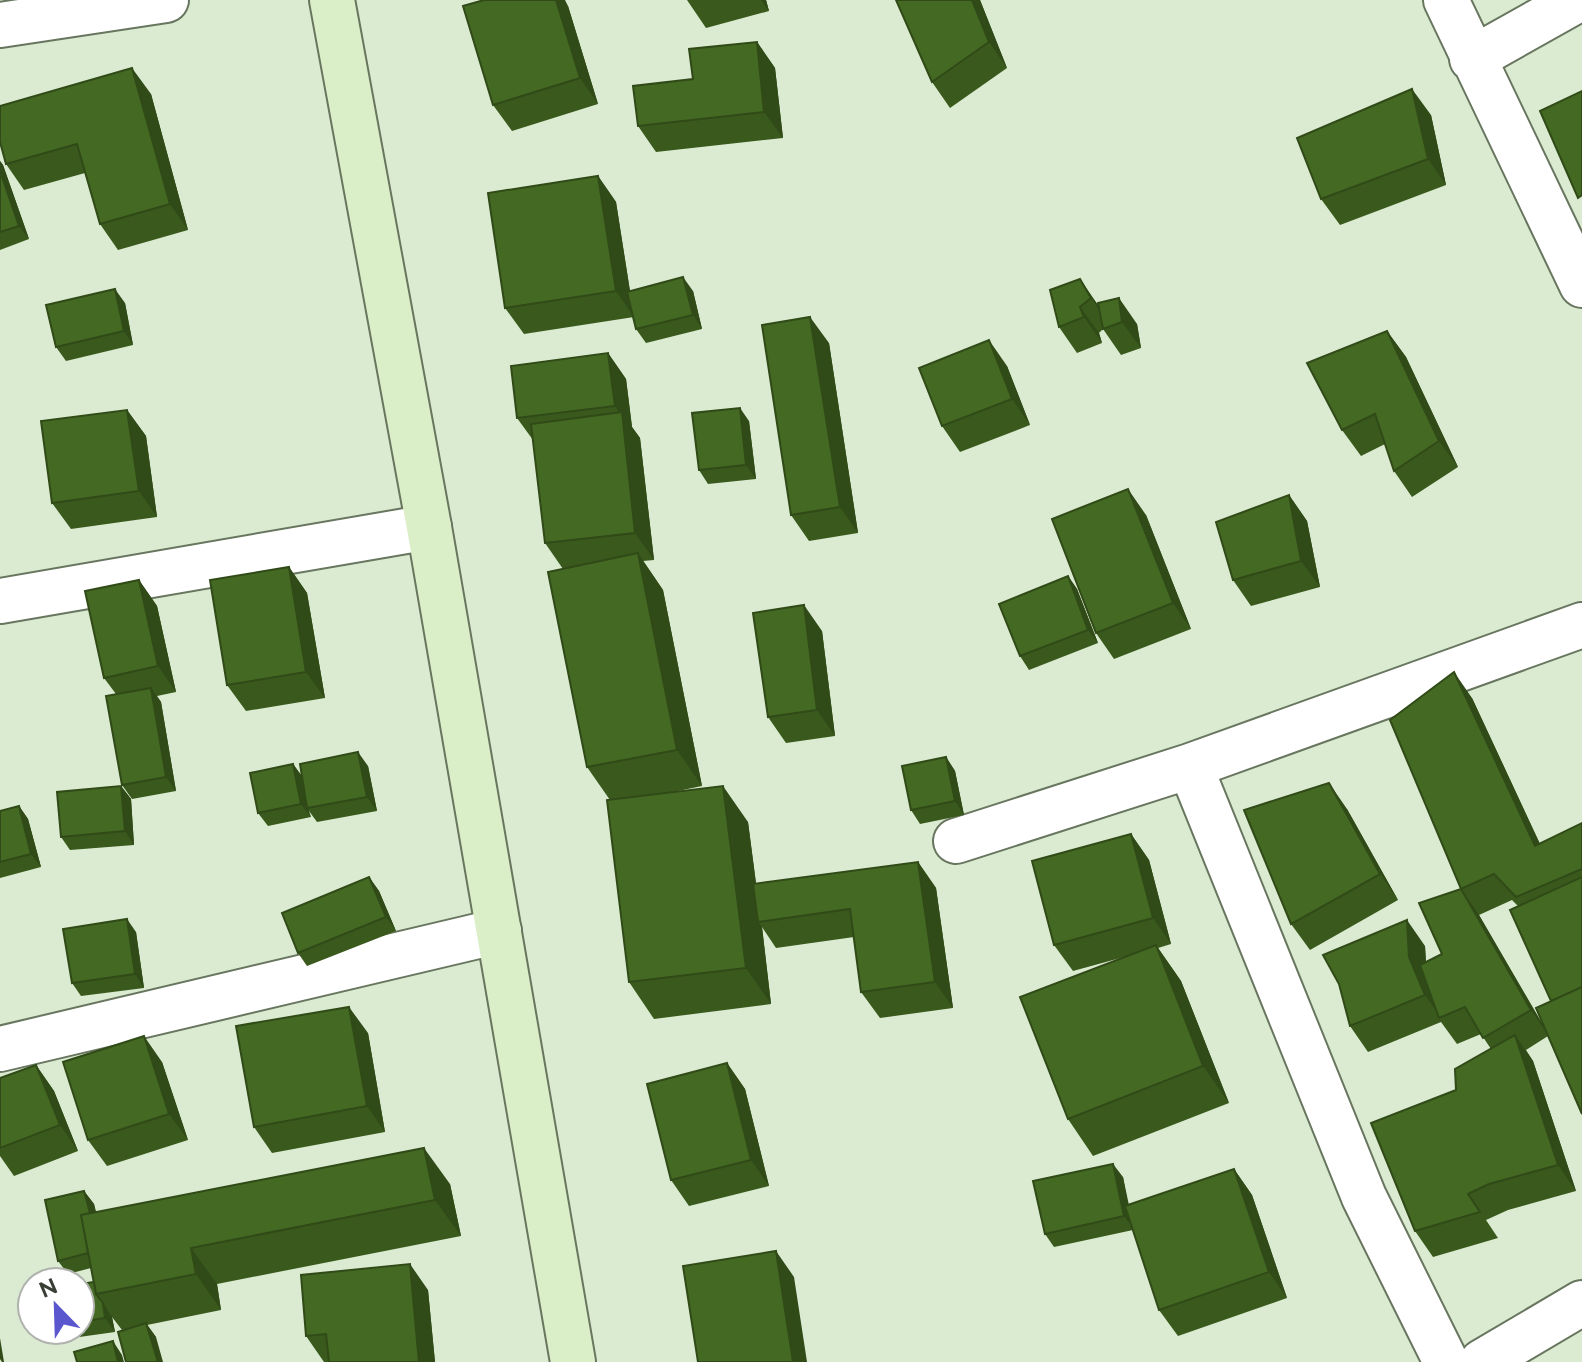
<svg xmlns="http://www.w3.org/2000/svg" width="1582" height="1362" font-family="Raleway,sans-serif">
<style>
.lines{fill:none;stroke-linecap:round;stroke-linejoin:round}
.street-casing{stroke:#68765f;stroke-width:48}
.secondary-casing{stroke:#68765f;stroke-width:48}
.street{stroke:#fff;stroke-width:44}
.secondary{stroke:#daeec7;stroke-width:44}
.wall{fill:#3a5a1d;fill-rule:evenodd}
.shaded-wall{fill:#304a18}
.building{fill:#446922;stroke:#304a18;stroke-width:2}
</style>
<rect width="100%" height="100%" fill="#dbebd1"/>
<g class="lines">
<defs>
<path id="street" d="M1446 0 1582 285
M0 25 166 0
M1472 59 1577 0
M0 601 429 527
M1190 766 1364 1197 1446 1362
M956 841 1190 766 1582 625
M0 1049 499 931
M1482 1362 1582 1303"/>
<path id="secondary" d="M332 0 429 527 573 1362"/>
</defs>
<use href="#street" class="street-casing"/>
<use href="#secondary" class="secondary-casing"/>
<use href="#street" class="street"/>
<use href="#secondary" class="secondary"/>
</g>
<path class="wall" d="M687 0H766L769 11 706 28Z
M896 0H980L1007 68 950 108 932 82Z
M568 6 598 104 512 131 493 105Z
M757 42 775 68 783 138 656 152 638 126 693 79Z
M151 94 188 230 118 250 100 224 85 173 24 190 6 164Z
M1431 115 1446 185 1340 225 1321 199Z
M0 161 3 165 29 239 0 250Z
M598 176 616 202 630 291H693L702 329 646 343 636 329 634 317 524 334 505 308Z
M1080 279 1098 306 1137 324 1141 348 1121 355 1103 329 1099 333 1102 343 1077 353 1059 327Z
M125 303 133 345 66 361 56 347Z
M1387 331 1406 357 1458 467 1412 497 1394 471 1385 444 1361 456 1342 430Z
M829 343 858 533 809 541 791 515Z
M608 353 626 379 632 427 640 438 654 560 643 561 663 590 702 786 673 792 748 822 756 884 918 862 936 888 953 1008 880 1018 861 992 854 937 776 948 762 927 771 1004 654 1019 629 982 610 800 587 767 563 569 545 543 533 440 517 418Z
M1007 366 1030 425 960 452 942 426Z
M127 410 146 436 157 517 71 529 52 503Z
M749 421 756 479 708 484 699 470Z
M1289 495 1307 521 1320 587 1251 606 1233 580Z
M1146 515 1191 629 1114 659 1096 633Z
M289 567 307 593 325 698 246 711 227 685Z
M1068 576 1077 589 1098 643 1029 670 1020 656Z
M139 580 157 606 176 692 157 696 161 702 176 791 132 799 122 785 116 694 104 678Z
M822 631 835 736 786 743 768 717Z
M1472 698 1540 844 1582 823V1114L1548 1036 1526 1050 1533 1061 1576 1191 1508 1210 1486 1220 1498 1238 1433 1257 1415 1231 1456 1090 1491 1049 1481 1034 1457 1044 1441 1022 1368 1052 1350 1026 1425 946 1426 962 1442 954 1461 889ZM1512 900 1518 906 1551 1001 1546 1030 1479 915Z
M946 757 955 771 964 815 920 824 911 810Z
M293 764 302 776 368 766 377 811 317 822 309 811 311 817 268 826 258 813Z
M121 786 131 799 134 845 70 850 61 837Z
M19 806 28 819 41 867 0 878V811Z
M1347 809 1398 900 1310 950 1291 924Z
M1131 834 1149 860 1171 944 1158 948 1181 981 1229 1103 1093 1156 1068 1119 1124 957 1073 971 1054 945Z
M369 877 379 891 396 931 307 966 298 953Z
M136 932 144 988 81 996 72 983Z
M368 1033 385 1132 272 1153 254 1127Z
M162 1062 188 1140 107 1166 88 1140Z
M727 1063 745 1089 769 1186 689 1206 671 1180Z
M36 1065 54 1091 78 1151 14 1176 0 1156V1078Z
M1234 1169 1252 1195 1287 1298 1178 1336 1159 1310 1133 1230 1054 1247 1045 1234 1123 1177 1128 1205Z
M450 1184 461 1236 217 1284 221 1310 147 1325 156 1337 131 1328 122 1330 112 1317 115 1332 65 1339 58 1330H80V1284L94 1282 91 1268 68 1274 58 1261 84 1191 94 1204 96 1212Z
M428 1290 435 1362H324L306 1336Z"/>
<path class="shaded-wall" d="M556 0H565L568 6 598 104 580 78Z
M761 0H766L769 11Z
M972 0H980L1007 68 989 42Z
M757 42 775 68 783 138 764 112Z
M132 68 151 94 188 230 170 204Z
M1412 89 1431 115 1446 185 1428 159Z
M0 161 3 165 29 239 19 226 0 171Z
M598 176 616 202 634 317 616 291Z
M683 277 693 291 702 329 693 315Z
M1080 279 1098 305 1109 324 1091 298Z
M115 289 125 303 133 345 124 331Z
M1119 298 1137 324 1141 348 1122 322Z
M1080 307 1099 333 1102 343 1084 317Z
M810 317 829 343 858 533 840 507Z
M1387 331 1406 357 1458 467 1439 441Z
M989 340 1007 366 1030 425 1012 399Z
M608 353 626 379 632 427 640 438 654 560 635 533 622 417 615 406Z
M740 408 749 421 756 479 746 465Z
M127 410 146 436 157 517 139 491Z
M1128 489 1146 515 1191 629 1173 603Z
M1289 495 1307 521 1320 587 1301 561Z
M638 553 663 590 702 786 677 750Z
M289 567 307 593 325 698 306 672Z
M1068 576 1077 589 1098 643 1088 630Z
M139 580 157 606 176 692 158 666Z
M804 605 822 631 835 736 817 710Z
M1454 672 1472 698 1553 872 1535 846Z
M151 688 161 702 176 791 166 777Z
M358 752 368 766 377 811 367 797Z
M946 757 955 771 964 815 955 801Z
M293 764 303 778 307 808 311 817 301 804Z
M1329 783 1347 809 1398 900 1380 874Z
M121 786 131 799 134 845 125 831Z
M723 786 748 822 761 921 758 922 762 927 771 1004 746 968Z
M19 806 28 819 41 867 31 854Z
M1131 834 1149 860 1171 944 1153 918Z
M918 862 936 888 953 1008 935 982Z
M369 877 379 891 396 931 386 917Z
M1461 889 1479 915 1549 1036 1531 1010Z
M127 919 136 932 144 988 135 974Z
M1407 920 1425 946 1427 984 1441 1018 1425 995 1409 957Z
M1156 945 1181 981 1229 1103 1203 1066Z
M349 1007 368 1033 385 1132 367 1106Z
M1515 1035 1533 1061 1576 1191 1558 1165Z
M144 1036 162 1062 188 1140 169 1114Z
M727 1063 745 1089 769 1186 751 1160Z
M36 1065 54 1091 78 1151 60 1125Z
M424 1148 450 1184 461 1236 435 1200Z
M1113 1164 1123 1177 1134 1229 1124 1216Z
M1234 1169 1252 1195 1287 1298 1269 1272Z
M84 1191 94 1204 108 1264 99 1251Z
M191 1248 217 1284 221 1310 196 1274Z
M776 1251 794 1277 807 1362H793Z
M410 1264 428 1290 435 1362H419Z
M103 1303 112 1317 115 1332 105 1318Z
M146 1323 156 1337 163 1362H158Z
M0 1338 4 1362H2L0 1359Z
M113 1341 122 1355 124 1362H118Z"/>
<path class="building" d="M484 0H556L580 78 493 105 463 6Z
M896 0H972L989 42 932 82Z
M757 42 764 112 638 126 633 86 693 79 689 49Z
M132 68 170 204 100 224 77 144 6 164 0 142V106Z
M1412 89 1428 159 1321 199 1297 138Z
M1582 91V195L1578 198 1540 111Z
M0 171 19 226 0 232Z
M598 176 616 291 505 308 488 193Z
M683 277 693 315 636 329 627 292Z
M1080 279 1091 298 1080 307 1084 317 1059 327 1050 290Z
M115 289 124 331 56 347 46 305Z
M1119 298 1122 322 1103 329 1098 303Z
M810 317 840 507 791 515 762 325Z
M1387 331 1439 441 1394 471 1375 414 1342 430 1307 363Z
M989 340 1012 399 942 426 919 368Z
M608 353 615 406 517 418 511 366Z
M740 408 746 465 699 470 692 413Z
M127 410 139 491 52 503 41 421Z
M622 412 635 533 545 543 531 424Z
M1128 489 1173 603 1096 633 1052 519Z
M1289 495 1301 561 1233 580 1216 522Z
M638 553 677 750 587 767 548 572Z
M289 567 306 672 227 685 210 580Z
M1068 576 1088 630 1020 656 999 604Z
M139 580 158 666 104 678 85 591Z
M804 605 817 710 768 717 753 613Z
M1454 672 1535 846 1582 823V869L1516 897 1494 874 1461 889 1390 720Z
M151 688 166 777 122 785 106 696Z
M358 752 367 797 307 808 300 764Z
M946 757 955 801 911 810 902 766Z
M293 764 301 804 258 813 250 773Z
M1329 783 1380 874 1291 924 1244 810Z
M121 786 125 831 61 837 57 792Z
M723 786 746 968 629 982 607 800Z
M19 806 31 854 0 862V811Z
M1131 834 1153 918 1054 945 1032 861Z
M918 862 935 982 861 992 850 909 758 922 753 884Z
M369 877 386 917 298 953 282 913Z
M1582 877V987L1551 1001 1510 910Z
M1461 889 1531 1010 1483 1038 1465 1007 1439 1018 1420 965 1442 954 1419 903Z
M127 919 135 974 72 983 63 929Z
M1407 920 1409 957 1425 995 1350 1026 1339 984 1323 955Z
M1156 945 1203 1066 1068 1119 1020 997Z
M1582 987V1114L1536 1008Z
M349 1007 367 1106 254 1127 236 1026Z
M1515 1035 1558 1165 1489 1184 1468 1194 1480 1212 1415 1231 1371 1123 1456 1090 1455 1069Z
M144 1036 169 1114 88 1140 63 1062Z
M727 1063 751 1160 671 1180 647 1084Z
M36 1065 60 1125 0 1148V1078Z
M424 1148 435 1200 191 1248 196 1274 96 1294 81 1215Z
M1113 1164 1124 1216 1045 1234 1033 1181Z
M1234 1169 1269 1272 1159 1310 1125 1206Z
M84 1191 90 1213 81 1215 88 1253 58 1261 45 1200Z
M776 1251 793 1362H698L683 1266Z
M410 1264 419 1362H329L326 1334 306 1336 301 1275Z
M94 1282 96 1294 103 1303 105 1318 80 1322V1284Z
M146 1323 158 1362H126L118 1332Z
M113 1341 118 1362H77L74 1352Z"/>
<g transform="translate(56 1306) rotate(337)"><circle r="38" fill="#ffffff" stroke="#b0b2ae" stroke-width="2"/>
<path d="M0-6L14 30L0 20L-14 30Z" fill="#5a56ce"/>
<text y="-12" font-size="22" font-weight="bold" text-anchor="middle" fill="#393f35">N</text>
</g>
</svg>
